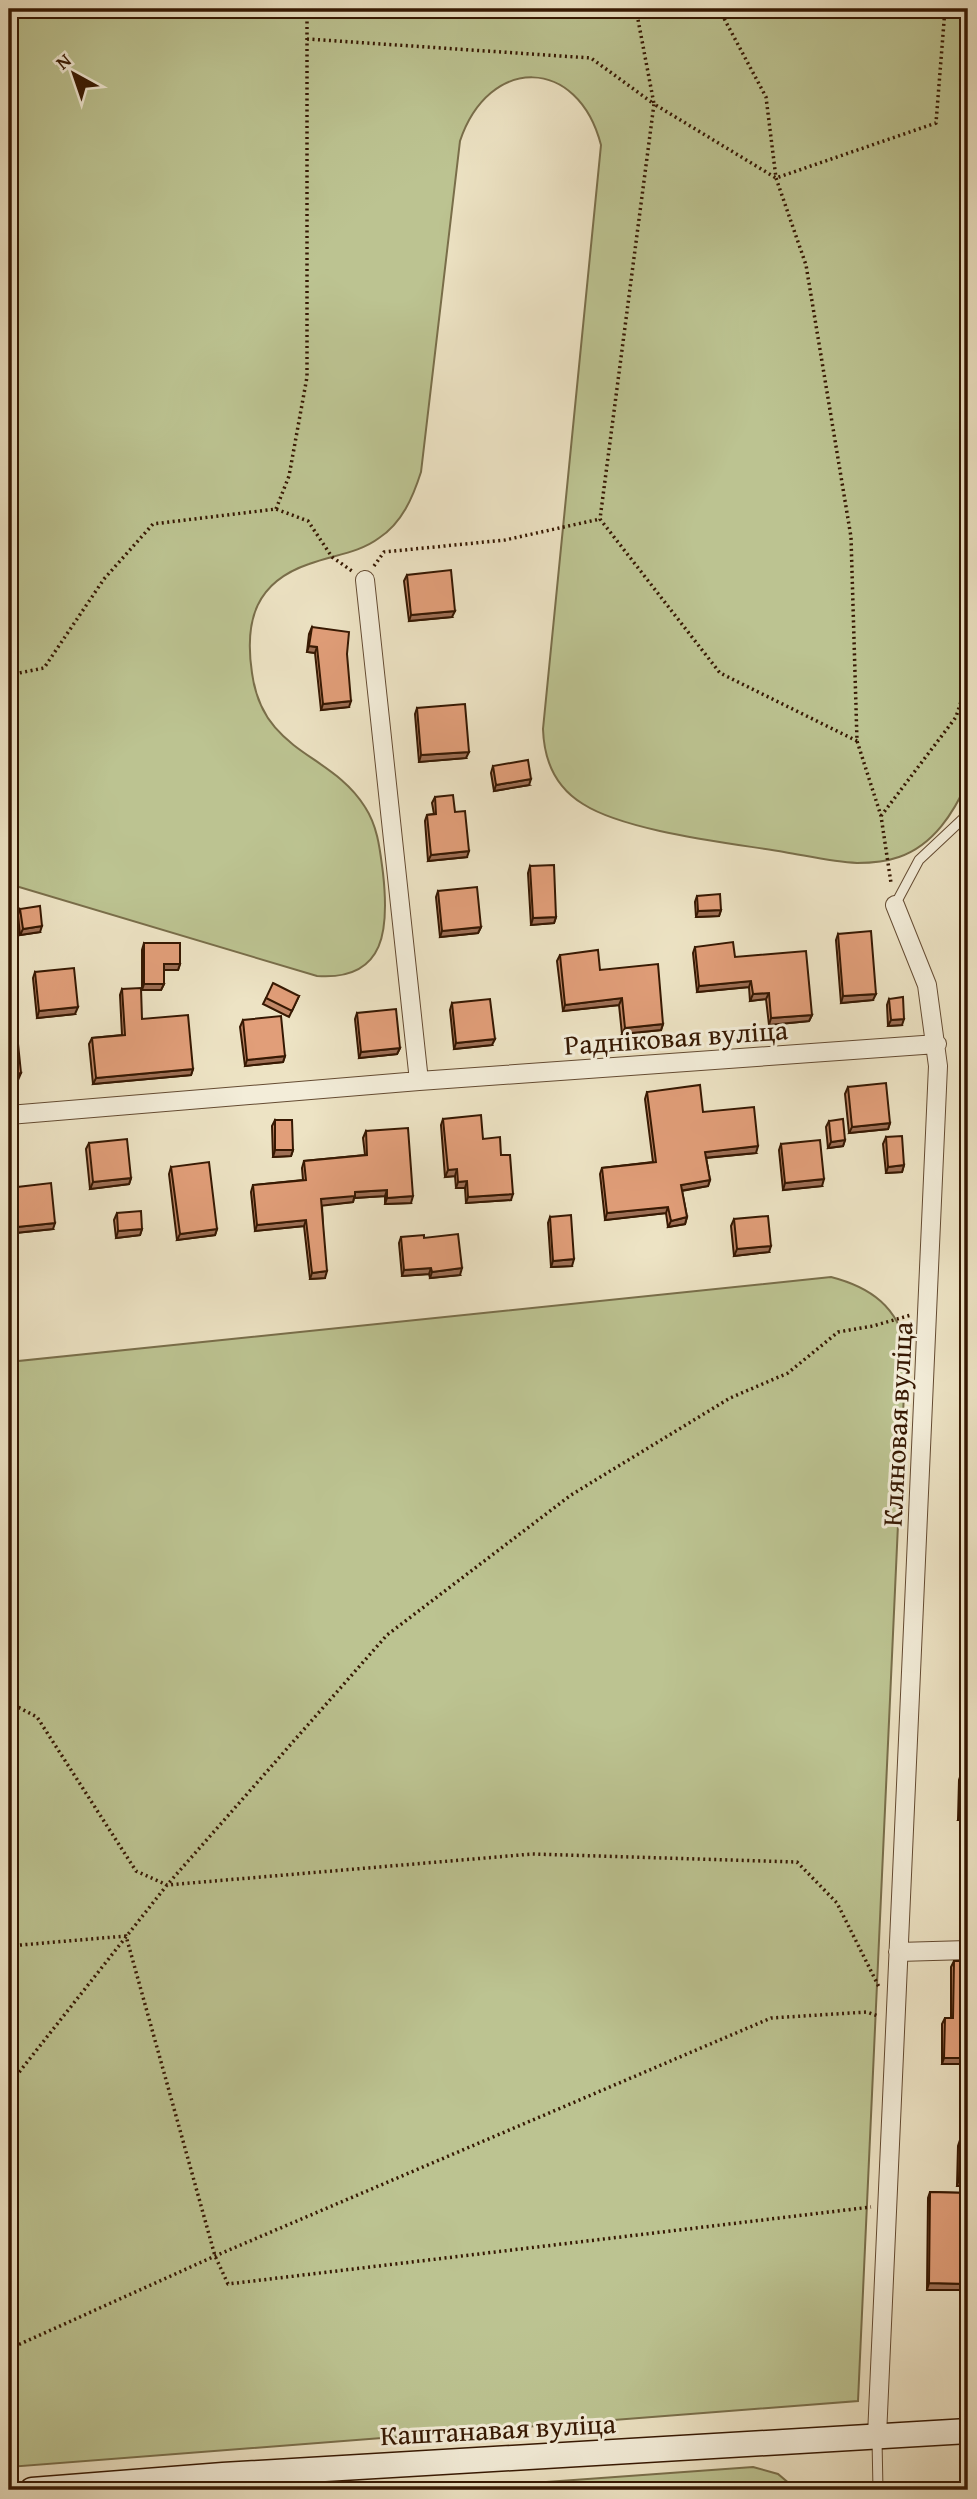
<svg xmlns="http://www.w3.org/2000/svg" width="977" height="2499" font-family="'Gentium Book Plus',serif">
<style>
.green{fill:#bcc391;stroke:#796e4a;stroke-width:2}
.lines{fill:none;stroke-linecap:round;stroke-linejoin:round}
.service-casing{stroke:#644b32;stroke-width:11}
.minor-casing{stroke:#644b32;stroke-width:20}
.secondary-casing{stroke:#361802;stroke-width:27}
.path{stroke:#361802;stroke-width:3.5;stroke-dasharray:2 3.5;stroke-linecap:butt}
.service{stroke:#f3edd9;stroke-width:9}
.minor{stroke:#f3edd9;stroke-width:18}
.secondary{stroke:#f3edd9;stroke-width:24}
.wall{fill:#c28868;stroke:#361802;stroke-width:2}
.shaded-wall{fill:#9e6f55;stroke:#361802;stroke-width:2}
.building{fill:#e19e79;stroke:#361802;stroke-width:2}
.labels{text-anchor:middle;stroke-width:6;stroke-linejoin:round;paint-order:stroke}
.street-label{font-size:28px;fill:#361802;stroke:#f3edd9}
</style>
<rect width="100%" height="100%" fill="#ede3c4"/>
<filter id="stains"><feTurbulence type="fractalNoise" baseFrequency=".00286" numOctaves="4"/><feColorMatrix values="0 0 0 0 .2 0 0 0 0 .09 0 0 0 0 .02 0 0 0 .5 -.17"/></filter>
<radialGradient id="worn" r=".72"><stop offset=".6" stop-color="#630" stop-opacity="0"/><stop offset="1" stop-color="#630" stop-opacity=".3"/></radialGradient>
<path class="green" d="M9 9H968V781C954 812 934 845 899 857 885 862 872 863 857 863 833 862 808 856 784 852 731 843 627 832 583 804 555 787 544 760 543 729L601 145C578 56 489 55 460 141L421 472C413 497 402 523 379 538 359 553 333 555 309 564 256 582 244 620 252 673 263 754 331 752 365 807 378 827 380 850 383 873 389 927 387 981 317 976L9 884Z
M831 1277C870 1287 899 1307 906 1349L858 2401 9 2467V1362Z
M753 2467 778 2474 797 2490H437Z"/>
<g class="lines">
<defs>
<path id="service" d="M895 905 919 860 968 814
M877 2440 878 2490"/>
<path id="minor" d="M365 580 419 1081
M9 1115 419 1081 937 1044
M898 1952 968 1950
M877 2436 938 1066 927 985 895 905"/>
<path id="secondary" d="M32 2490 223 2475 968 2431"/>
</defs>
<use href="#service" class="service-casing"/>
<use href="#minor" class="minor-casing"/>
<use href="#secondary" class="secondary-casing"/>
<path class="path" d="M636 9 654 104 776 178 936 123 945 9
M719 9 766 97 776 178 806 265 851 537 857 741 881 816 891 883
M307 39 591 58 654 104 600 519 720 673 857 741
M276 509 289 476 307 377V9
M374 566 384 552 505 540 600 519
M9 675 44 668 104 579 153 524 276 509 308 521 332 557 352 571
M881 816 956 717 968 680
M9 1706 12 1704 37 1717 136 1871 167 1885 532 1854 797 1862 837 1903 880 1989
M9 1946 126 1936 215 2256 228 2284 871 2207
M9 2085 167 1885 387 1635 571 1495 730 1398 788 1373 838 1332 873 1326 911 1315
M9 2349 215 2256 771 2018 867 2012 878 2016"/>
<use href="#service" class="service"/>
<use href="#minor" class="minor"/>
<use href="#secondary" class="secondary"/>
</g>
<path class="wall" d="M407 575 452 617 409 621 404 581Z
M312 627 349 707 321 710 315 653 307 652 309 634Z
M417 708 466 758 419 762 415 714Z
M493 766 529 785 494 791 491 773Z
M435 797 455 812 467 857 428 861 425 821 427 815 434 814 432 803Z
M530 866 556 917 554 923 531 925 528 873Z
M438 891 481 927 478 933 440 937 436 897Z
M697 896 721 910 719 916 696 917 695 902Z
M20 909 40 932 20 935 18 915Z
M838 934 873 1000 841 1003 836 940Z
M144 943 180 964 178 970H164V984L161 990H142V950Z
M695 947 735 957 812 1015 809 1021 769 1025 766 999 750 1001 749 987 697 992 693 953Z
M560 955 600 970 663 1024 661 1030 622 1034 619 1005 563 1011 557 961Z
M35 972 75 1014 37 1018 33 978Z
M122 989 142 1019 193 1069 191 1075 93 1084 89 1044 92 1038 122 1035 120 995Z
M299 996 289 1017 263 1004 266 998Z
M889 999 902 1025 888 1026 887 1005Z
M452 1003 492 1045 454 1049 450 1010Z
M357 1013 400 1048 397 1054 359 1058 355 1019Z
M243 1020 285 1056 283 1062 245 1066 240 1027Z
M848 1087 890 1123 888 1129 849 1133 845 1094Z
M647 1092 703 1112 756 1153 706 1158 710 1180 708 1186 682 1191 687 1217 685 1224 668 1227 666 1213 605 1220 600 1174 602 1168 653 1162 645 1099Z
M443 1119 483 1139 501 1155 511 1200 466 1203 465 1188H456L455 1176 445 1177 441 1125Z
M275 1120 293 1150 291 1156 273 1157 272 1126Z
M829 1121 845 1140 843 1146 828 1148 826 1127Z
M366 1131 411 1203 385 1204V1196L354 1198 353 1202 322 1205 325 1278 310 1279 304 1226 255 1231 251 1192 253 1185 303 1180 302 1168 304 1161 365 1155 363 1138Z
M886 1137 904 1165 902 1172 886 1173 883 1144Z
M89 1143 131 1178 129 1184 90 1189 86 1149Z
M781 1144 822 1186 783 1190 779 1150Z
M171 1167 217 1229 215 1235 177 1240 169 1174Z
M9 1188 53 1229 15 1233Z
M117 1213 142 1229 140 1235 116 1238 114 1220Z
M550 1217 572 1266 551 1267 548 1223Z
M734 1219 769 1252 734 1256 731 1226Z
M401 1237 424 1238 460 1275 430 1278 429 1274 402 1276 399 1243Z
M967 1594 968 1640H964L965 1600Z
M961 1774 968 1820H958L959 1780Z
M954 1961H968V2064H942V2024L945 2018H951V1967Z
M960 2140 968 2186H957L958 2146Z
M930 2192 968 2193 927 2290 928 2198Z"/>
<path class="shaded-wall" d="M455 611 452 617 409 621 411 615Z
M309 646 317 647 315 653 307 652Z
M351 701 349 707 321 710 323 704Z
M469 752 466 758 419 762 421 755Z
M531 779 529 785 494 791 496 785Z
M469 851 467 857 428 861 431 855Z
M721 910 719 916 696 917 698 911Z
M556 917 554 923 531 925 533 918Z
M42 926 40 932 20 935 23 929Z
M481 927 478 933 440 937 442 931Z
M164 964H180L178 970H162Z
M751 981 749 987 697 992 699 986Z
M144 984H164L161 990H142Z
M769 993 766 999 750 1001 753 994Z
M876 994 873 1000 841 1003 843 996Z
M622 998 619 1005 563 1011 565 1005Z
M78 1007 75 1014 37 1018 39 1011Z
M812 1015 809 1021 769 1025 771 1018Z
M904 1019 902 1025 888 1026 891 1020Z
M663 1024 661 1030 622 1034 625 1028Z
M495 1039 492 1045 454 1049 456 1043Z
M400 1048 397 1054 359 1058 361 1052Z
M285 1056 283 1062 245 1066 247 1060Z
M193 1069 191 1075 93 1084 96 1078Z
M21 1073 18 1080 9 1081V1075Z
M890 1123 888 1129 849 1133 852 1127Z
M845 1140 843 1146 828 1148 831 1142Z
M758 1146 756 1153 702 1158 705 1152Z
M275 1150H293L291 1156 273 1157Z
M904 1165 902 1172 886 1173 888 1167Z
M457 1169 455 1176 445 1177 448 1170Z
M131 1178 129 1184 90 1189 93 1182Z
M824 1179 822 1186 783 1190 785 1183Z
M710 1180 708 1186 679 1191 681 1185Z
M467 1181 465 1188H456L458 1182Z
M387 1190 385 1196 354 1198 353 1202 319 1206 321 1199 355 1192Z
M513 1194 511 1200 466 1203 468 1197Z
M413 1196 411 1203 385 1204 387 1198Z
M9 1201H14L12 1207 9 1208Z
M668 1207 666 1213 605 1220 607 1213Z
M687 1217 685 1224 668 1227 671 1221Z
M306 1220 304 1226 255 1231 257 1225Z
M55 1223 53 1229 15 1233 17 1227Z
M142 1229 140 1235 116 1238 118 1231Z
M217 1229 215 1235 177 1240 180 1234Z
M771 1246 769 1252 734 1256 737 1249Z
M574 1259 572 1266 551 1267 553 1261Z
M431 1268 429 1274 402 1276 404 1270Z
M462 1268 460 1275 430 1278 432 1272Z
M327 1271 325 1278 310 1279 312 1273Z
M967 1634H968V1640H964Z
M961 1814H968V1820H958Z
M944 2058H968V2064H942Z
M959 2179H968V2186H957Z
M929 2283 968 2284V2290H927Z"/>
<path class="building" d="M451 570 455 611 411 615 407 575Z
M312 627 349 632 347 654 351 701 323 704 317 647 309 646Z
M465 704 469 752 421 755 417 708Z
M528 760 531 779 496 785 493 766Z
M453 795 455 812 465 811 469 851 431 855 427 815 436 814 435 797Z
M554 865 556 917 533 918 530 866Z
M477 887 481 927 442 931 438 891Z
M720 894 721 910 698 911 697 896Z
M40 906 42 926 23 929 20 909Z
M871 931 876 994 843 996 838 934Z
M733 942 735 957 806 951 812 1015 771 1018 769 993 753 994 751 981 699 986 695 947Z
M144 943H180V964H164V984H144Z
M598 950 600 970 658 964 663 1024 625 1028 622 998 565 1005 560 955Z
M74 968 78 1007 39 1011 35 972Z
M273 983 299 996 292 1011 266 998Z
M141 988 142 1019 188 1015 193 1069 96 1078 92 1038 125 1035 122 989Z
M903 997 904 1019 891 1020 889 999Z
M490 999 495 1039 456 1043 452 1003Z
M396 1009 400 1048 361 1052 357 1013Z
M281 1016 285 1056 247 1060 243 1020Z
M17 1034 21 1073 9 1075V1035Z
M886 1083 890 1123 852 1127 848 1087Z
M700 1085 703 1112 754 1107 758 1146 705 1152 710 1180 681 1185 687 1217 671 1221 668 1207 607 1213 602 1168 656 1162 647 1092Z
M481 1115 483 1139 500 1137 501 1155H510L513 1194 468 1197 467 1181 458 1182 457 1169 448 1170 443 1119Z
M843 1119 845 1140 831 1142 829 1121Z
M275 1120H292L293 1150H275Z
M408 1128 413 1196 387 1198V1190L355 1192V1196L321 1199 327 1271 312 1273 306 1220 257 1225 253 1185 306 1180 304 1161 367 1155 366 1131Z
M902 1136 904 1165 888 1167 886 1137Z
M127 1139 131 1178 93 1182 89 1143Z
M820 1140 824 1179 785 1183 781 1144Z
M209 1162 217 1229 180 1234 171 1167Z
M51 1183 55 1223 17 1227 14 1201H9V1188Z
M141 1211 142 1229 118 1231 117 1213Z
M571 1215 574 1259 553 1261 550 1217Z
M768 1216 771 1246 737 1249 734 1219Z
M458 1234 462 1268 432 1272 431 1268 404 1270 401 1237 424 1235V1238Z
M967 1594H968V1634H967Z
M961 1774H968V1814H961Z
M954 1961H968V2058H944L945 2018H953Z
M960 2140H968V2179H959Z
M930 2192 968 2193V2284L929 2283Z"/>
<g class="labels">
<g class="street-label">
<text transform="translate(676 1037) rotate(-4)" y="10">Радніковая вуліца</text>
<text transform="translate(897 1424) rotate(-87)" y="10">Кляновая вуліца</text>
<text transform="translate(498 2429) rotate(-3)" y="10">Каштанавая вуліца</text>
</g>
</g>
<rect width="977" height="2499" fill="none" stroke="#ede3c4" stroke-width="35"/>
<rect x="10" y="10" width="956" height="2478" fill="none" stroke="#361802" stroke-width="3.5"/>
<rect x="18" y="18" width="942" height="2464" fill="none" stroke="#361802" stroke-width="2"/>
<g transform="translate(74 74) rotate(320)" stroke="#f3edd9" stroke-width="5" paint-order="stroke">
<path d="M0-5L12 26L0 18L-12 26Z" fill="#361802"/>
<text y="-10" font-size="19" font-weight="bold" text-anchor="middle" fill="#361802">N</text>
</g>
<rect width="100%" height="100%" filter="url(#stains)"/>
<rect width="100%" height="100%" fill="url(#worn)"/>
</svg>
